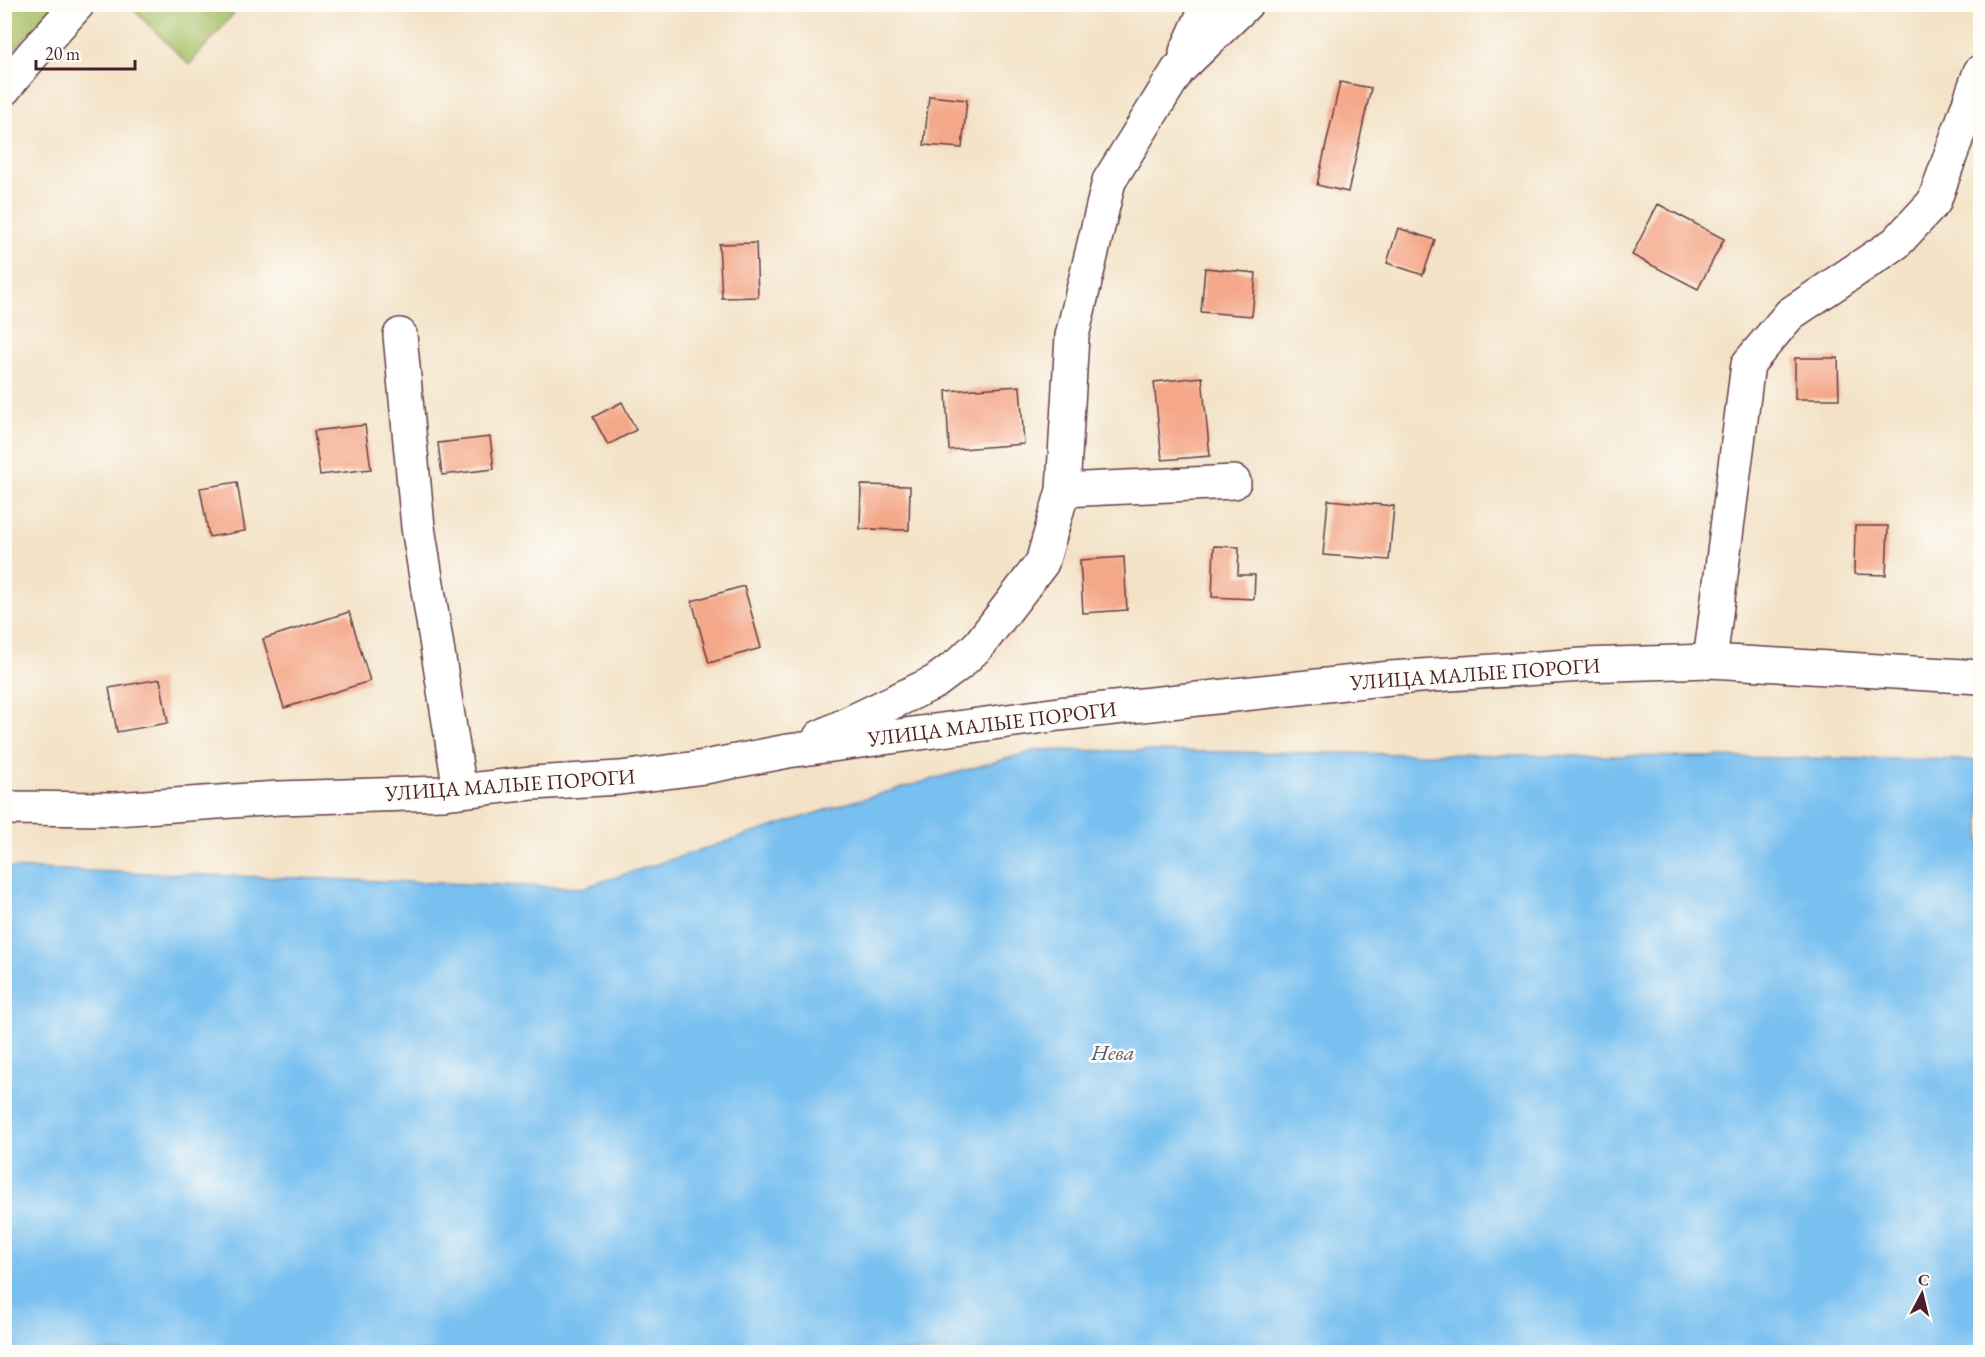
<svg xmlns="http://www.w3.org/2000/svg" width="1985" height="1357" font-family="'EB Garamond',serif">
<style>
.green{fill:#a6be64;stroke:#786e48;stroke-width:1.5}
.water{fill:#78c0f0;stroke:#61708e;stroke-width:1.5}
.building{fill:#f4a789}
.lines{fill:none;stroke-linecap:round;stroke-linejoin:round}
.minor-casing{stroke:#633c42;stroke-width:36}
.minor{stroke:#fff;stroke-width:33}
.labels{text-anchor:middle;stroke-width:5;stroke-linejoin:round;paint-order:stroke}
.street-label{font-size:21px;fill:#4a1f2b;stroke:#fdfcf7}
.water-label{font-size:22px;font-style:italic;fill:#5a5770;stroke:#fdfcf7}
</style>
<rect width="100%" height="100%" fill="#fdfcf7"/>
<filter id="ink" filterUnits="userSpaceOnUse"><feTurbulence type="fractalNoise" baseFrequency=".0167" numOctaves="2"/><feDisplacementMap in="SourceGraphic" scale="12" xChannelSelector="R" yChannelSelector="G"/><feConvolveMatrix kernelMatrix="1 2 1 2 8 2 1 2 1" color-interpolation-filters="sRGB"/></filter>
<filter id="wash" filterUnits="userSpaceOnUse"><feTurbulence type="fractalNoise" baseFrequency=".008" numOctaves="4" result="noise"/><feDisplacementMap in="SourceGraphic" scale="24" xChannelSelector="R" yChannelSelector="G"/><feGaussianBlur stdDeviation="1.35" result="paint"/><feColorMatrix in="noise" values="0 0 0 0 0 0 0 0 0 0 0 0 0 0 0 0 0 1.4 0 .05"/><feComposite in="paint" operator="in"/></filter>
<g filter="url(#wash)">
<rect width="100%" height="100%" fill="#f3e2c6"/>
<path class="green" d="M5 4 54 5 5 59 4 5Z
M129 5H241L189 65Z"/>
<path class="water" d="M1038 750 1980 760V1352H5V868L582 888 844 804Z"/>
<g id="blocks">
<path class="building" d="M1340 82 1371 88 1348 192 1317 185Z
M929 96 967 100 962 148 924 145Z
M1658 204 1724 239 1698 289 1632 255Z
M1398 228 1435 240 1423 275 1387 263Z
M756 243 758 297 722 298 719 244Z
M1205 268 1256 273 1252 316 1201 312Z
M1795 358H1838L1839 399H1795Z
M1202 377 1210 456 1162 460 1154 382Z
M1020 386 1024 444 949 450 946 391Z
M622 402 636 430 608 445 593 417Z
M365 425 371 469 320 475 314 431Z
M490 437 494 469 442 475 438 443Z
M237 482 245 531 209 537 200 488Z
M861 485 910 486 909 530 860 529Z
M1328 500 1394 506 1389 560 1323 555Z
M1855 526H1888L1886 575 1854 574Z
M1214 546 1239 547 1238 575H1255L1254 599 1212 597Z
M1124 557 1127 610 1083 613 1080 560Z
M744 586 761 648 709 663 692 601Z
M349 612 370 681 284 708 263 639Z
M160 679 168 723 117 732 109 688Z"/>
</g>
</g>
<g filter="url(#ink)">
<use href="#blocks" fill-opacity="0" stroke="#633c42" stroke-width="1.5"/>
<g class="lines">
<defs>
<path id="minor" d="M1186 52 1208 4
M4 89 33 54 78 4
M400 335 418 527 460 791
M1063 490 1234 482
M1710 661 1748 364 1790 314 1896 243 1934 202 1980 72
M820 737 935 682 959 664 979 645 1042 563 1063 490 1072 336 1109 181 1178 70 1246 4
M4 808 115 809 279 798 442 793 532 783 620 778 705 767 788 751 1059 714 1391 678 1582 665 1710 661 1980 677"/>
</defs>
<use href="#minor" class="minor-casing"/>
<use href="#minor" class="minor"/>
</g>
</g>
<g class="labels">
<g class="street-label">
<text transform="translate(1475 674) rotate(-4)" y="7">УЛИЦА МАЛЫЕ ПОРОГИ</text>
<text transform="translate(992 724) rotate(-7)" y="7">УЛИЦА МАЛЫЕ ПОРОГИ</text>
<text transform="translate(510 785) rotate(-4)" y="7">УЛИЦА МАЛЫЕ ПОРОГИ</text>
</g>
<g class="water-label">
<text x="1113" y="1060">Нева</text>
</g>
</g>
<rect width="1985" height="1357" fill="none" stroke="#fdfcf7" stroke-width="24"/>
<g transform="translate(1922 1294) rotate(7)" stroke="#fdfcf7" stroke-width="4.5" paint-order="stroke">
<path d="M0-4.5L10 22L0 15L-10 22Z" fill="#4a1f2b"/>
<text y="-9" font-size="16" font-weight="bold" text-anchor="middle" fill="#4a1f2b">С</text>
</g>
<path d="M36 60v9h99v-9" fill="none" stroke="#4a1f2b" stroke-width="3"/>
<text x="45" y="60" font-size="18" fill="#4a1f2b" stroke="#fdfcf7" stroke-width="4.5" paint-order="stroke">20 m</text>
</svg>
